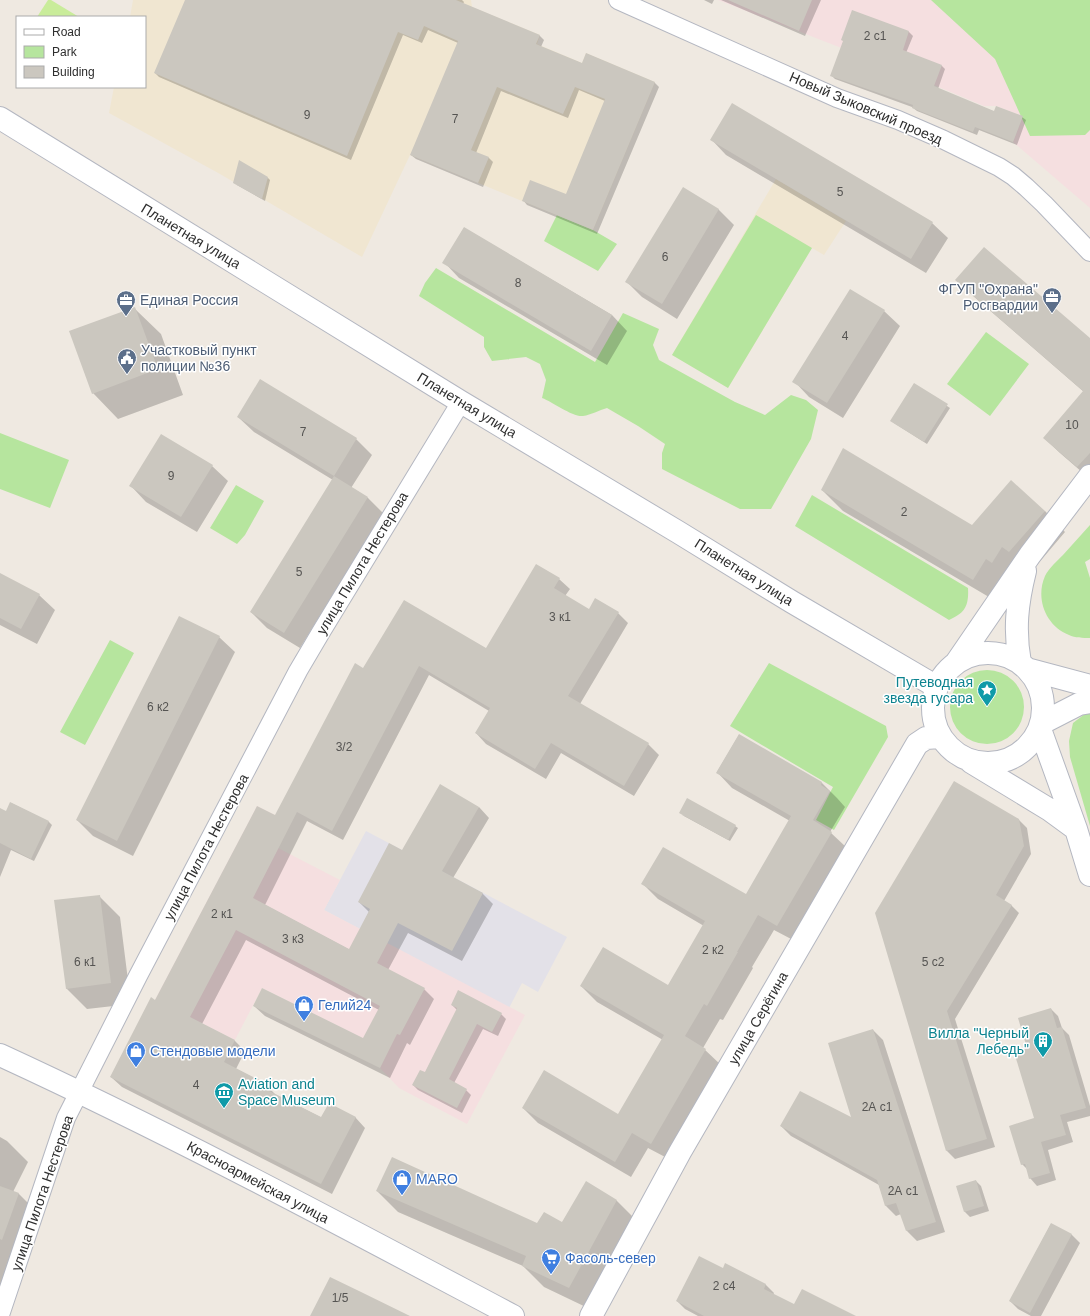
<svg xmlns="http://www.w3.org/2000/svg" width="1090" height="1316" font-family="Helvetica,sans-serif">
<style>
.industrial{fill:#e3e1e8}
.education{fill:#f0e6d1}
.medical{fill:#f5dfe0}
.green{fill:#b6e59e}
.pitch{fill:#c9ec9a}
.shadow{fill:#0003}
.building{fill:#cbc7bf}
.lines{fill:none;stroke-linecap:round;stroke-linejoin:round}
.street-casing{stroke:#b4b7c1;stroke-width:20}
.secondary-casing{stroke:#b4b7c1;stroke-width:24}
.street{stroke:#fff;stroke-width:18}
.secondary{stroke:#fff;stroke-width:22}
.labels{text-anchor:middle;stroke-width:3;stroke-linejoin:round;paint-order:stroke}
.number-label{font-size:12px;fill:#555452}
.street-label{font-size:14px;fill:#2e2e2e;stroke:#fff}
.service-label{font-size:14px;fill:#4e5e75;stroke:#fff;text-anchor:start}
.culture-label{font-size:14px;fill:#0d838f;stroke:#fff;text-anchor:end}
.shop-label{font-size:14px;fill:#366cbe;stroke:#fff;text-anchor:start}
</style>
<rect width="100%" height="100%" fill="#efe9e1"/>
<path class="industrial" d="M366 831 567 937 538 992 522 983 509 1008 324 910Z"/>
<path class="education" d="M133 0H471L472 7 540 35 537 44 582 63 586 53 655 82 593 230 410 155 362 257 220 174 109 113 114 87H145V17H130Z
M776 179 846 221 824 255 812 248 728 388 672 355Z"/>
<path class="medical" d="M718 0H1090V208L1013 142 1023 116 996 106H984L903 72Z
M257 806 291 823 278 848 340 880 324 910 525 1015 467 1124 399 1088 380 1068 388 1051 262 988 235 1040 155 1000Z"/>
<path class="green" d="M931 0H1090V130L1085 135 1030 136 995 59Z
M557 215 593 230 617 244 598 271 544 241Z
M756 215 812 248 728 388 672 355Z
M436 268 595 362 623 313 659 329 653 345 659 360 735 402 765 415 791 395 806 400 818 410 811 439 771 509H740L662 469V453L665 444 638 426 607 408C599 410 591 415 583 416 572 417 553 402 542 398L546 380 540 364 526 357 492 361 484 347V337L419 296 425 283Z
M986 332 1029 364 990 416 947 384Z
M0 433 69 460 50 508 0 489Z
M236 485 264 501 245 535 237 544 210 528Z
M812 495 968 588C969 606 965 613 949 620L795 526Z
M1090 525V559L1085 562 1090 578V638C1083 638 1075 638 1069 635 1046 626 1035 599 1045 576 1049 568 1057 561 1063 555 1072 545 1081 535 1090 525Z
M110 640 134 653 85 745 60 732Z
M769 663 886 726 888 737 834 830 816 820 833 787 730 726Z
M950 707a37 37 0 1 1 74 0a37 37 0 1 1-74 0Z
M1090 710V826L1070 757 1069 741 1073 723Z"/>
<path class="pitch" d="M48 0H51L79 17H37Z"/>
<path class="shadow" d="M186 0H462L464 2 463 4 540 36 544 40 541 47 583 64 587 54 655 83 659 87 597 234 527 205 523 200 566 196 605 101 579 90 568 118 501 91 476 153 489 158 493 162 483 187 416 159 411 155 458 43 428 30 422 43 403 35 351 160 159 77 155 73Z
M704 0H714L712 4Z
M721 0H821L805 36Z
M853 12 909 32 913 36 906 53 942 66 945 69 938 89 995 112 1022 117 1026 120 1017 145 979 130 977 135 917 111 912 107 835 79 832 76Z
M711 139 932 223 948 238 926 273 726 155Z
M268 178 270 180 265 201 237 185Z
M718 209 734 225 677 319 642 297 627 282Z
M464 228 612 315 627 331 607 365 459 278 444 262Z
M956 280 1090 339V479L1060 453 1044 438 1084 392 972 295Z
M135 309 161 334 183 395 118 419 93 393Z
M884 311 900 326 843 418 809 397 794 381Z
M914 384 950 408 927 444 894 423Z
M238 417 356 439 372 455 351 488 368 498 383 513 300 648 267 628 251 612 333 480 254 432Z
M212 466 228 481 197 532 146 502 131 486Z
M822 490 972 527 1045 511 1065 532 1031 572 994 600 843 511Z
M0 574 39 595 55 610 37 644 0 625Z
M559 579 570 589 565 596 589 610 618 613 628 623 580 704 648 744 659 755 634 796 561 753 546 779 486 744 476 733 489 711 429 675 343 840 307 821 265 905 350 950 369 912 359 902 402 851 479 807 489 818 453 878 482 893 493 904 462 961 408 933 388 970 424 989 434 999 410 1045 407 1043 390 1078 265 1016 254 1006 363 1040 379 1010 246 940 202 1024 235 1041 245 1051 236 1069 265 1084 275 1094 322 1118 355 1117 365 1128 332 1194 122 1087 111 1077 155 1001 276 816 364 669 486 649Z
M219 637 235 652 133 856 93 836 77 820Z
M739 735 822 783 837 798 845 807 830 832 847 848 793 940 774 930 752 967 753 968 723 1020 720 1019 703 1048 721 1065 667 1158 648 1148 631 1177 538 1123 523 1108 619 1115 663 1040 597 1002 581 986H668L704 926 658 899 643 884 746 896 790 821 732 788 717 772Z
M11 803 49 822 52 825 34 861 11 850 0 877V824Z
M682 815 735 826 738 828 730 841Z
M1019 820 1027 828 1031 854 1004 901 1011 905 1019 913 955 1019 995 1147 955 1159 947 1151 876 913Z
M99 896 120 917 131 1004 87 1009 66 988Z
M452 1005 501 1014 506 1019 498 1036 483 1029 454 1083 466 1090 471 1095 462 1113 418 1090 413 1085 425 1073 457 1010Z
M1051 1009 1058 1016 1062 1028 1069 1035 1090 1106V1116L1067 1122 1073 1142 1048 1150 1056 1180 1037 1186 1030 1178 1028 1170 1022 1164 1035 1119 1029 1049Z
M873 1030 883 1040 945 1232 917 1241 907 1231 901 1214 896 1216 886 1206 879 1185 791 1136 781 1126 852 1119Z
M0 1137 7 1141 28 1162 13 1192 19 1194 40 1215 0 1288Z
M976 1181 981 1186 989 1211 970 1217 965 1212 957 1187Z
M587 1183 617 1201 638 1222 590 1309 544 1287 523 1266 398 1212 377 1191 537 1224 562 1223Z
M1051 1224 1072 1235 1080 1243 1041 1316H1031L1018 1309 1010 1301Z
M726 1265 766 1285 774 1293 773 1295 795 1306 850 1316H698L685 1309 677 1301 723 1270Z"/>
<path class="building" d="M185 0H456L540 35 536 44 582 63 586 53 655 82 593 230 522 201 530 180 566 194 605 99 575 87 563 114 497 87 471 150 489 157 478 183 410 155 458 41 424 26 418 40 398 32 347 156 154 73Z
M728 0H812L799 31Z
M852 10 909 31 903 50 942 65 934 86 994 111 996 106 1023 116 1013 142 975 127 973 132 912 108 913 105 830 76 843 41 841 40Z
M732 103 933 222 911 259 710 140Z
M239 160 268 177 262 199 233 183Z
M683 187 719 209 662 304 625 282Z
M464 227 612 315 591 351 442 263Z
M984 247 1090 338V453L1077 467 1043 438 1083 391 955 280Z
M850 289 885 310 827 403 792 382Z
M135 307 158 369 92 394 69 331Z
M260 379 357 438 334 476 237 417Z
M914 383 948 404 924 442 890 421Z
M161 434 213 465 181 517 129 486Z
M843 448 972 525 1011 480 1045 511 1009 552 1002 547 992 563 986 559 973 580 821 490Z
M334 476 368 497 284 633 250 612Z
M536 564 560 578 554 588 589 609 595 598 619 612 568 696 649 743 624 786 551 743 535 769 475 733 490 708 419 666 332 831 297 812 253 898 349 949 370 909 358 902 389 843 402 850 440 784 479 807 442 871 483 893 452 951 398 923 377 963 425 988 400 1035 397 1034 380 1068 253 1006 262 988 363 1038 380 1006 236 930 190 1017 235 1040 224 1062 265 1083 263 1088 321 1117 329 1103 356 1117 321 1184 110 1077 151 997 155 1000 257 806 275 815 355 663 363 668 404 600 486 648Z
M0 573 40 594 21 629 0 618Z
M179 616 220 636 117 841 76 820Z
M739 734 822 782 821 785 830 791 813 820 832 832 777 926 758 915 737 952H738L707 1006 704 1004 685 1036 706 1049 651 1144 632 1133 615 1162 522 1108 544 1070 618 1114 664 1035 580 986 603 947 668 985 705 921 641 884 663 847 746 894 791 816 716 773Z
M954 781 1019 819 1024 846 996 895 1012 905 947 1011 987 1139 946 1151 875 913Z
M687 798 736 825 728 840 679 813Z
M10 802 49 821 31 859 0 843V808L6 811Z
M100 895 111 983 66 989 54 900Z
M458 990 502 1013 492 1032 477 1024 449 1079 467 1089 457 1108 412 1085 420 1070 425 1072 457 1008 451 1005Z
M1051 1008 1057 1028 1062 1027 1086 1108 1060 1115 1066 1135 1041 1142 1050 1173 1029 1179 1025 1164 1021 1165 1009 1126 1034 1118 1014 1052 1027 1048 1018 1018Z
M873 1029 936 1222 906 1231 896 1203 885 1206 877 1180 780 1126 800 1091 851 1117 828 1043Z
M392 1157 537 1223 544 1212 562 1222 586 1181 617 1200 569 1288 522 1266 526 1256 376 1191Z
M976 1180 984 1206 964 1212 956 1186Z
M0 1186 19 1193 2 1240 0 1239Z
M1051 1223 1072 1234 1030 1313 1009 1301Z
M699 1256 723 1268 725 1263 766 1284 764 1289 794 1304 802 1289 856 1316H704L676 1301Z
M330 1277 359 1291 410 1316H310Z"/>
<g class="lines">
<defs>
<path id="street" d="M618 0 837 98 898 120 944 140 999 167 1013 176 1026 187 1044 204 1090 252
M0 1315 66 1118 138 976 298 671 321 632 461 402"/>
<path id="secondary" d="M0 118 461 402 678 532 792 602 937 687
M933 708a55 55 0 1 1 110 0a55 55 0 1 1-110 0Z
M956 663 1030 555 1090 476
M1020 663C1014 630 1017 603 1025 571
M1027 669 1090 686
M1042 723 1079 704 1090 702
M1040 729 1076 829 1090 875
M971 762 1050 810 1076 829
M0 1055C174 1135 343 1226 513 1316
M591 1316 680 1152 917 744 926 738 940 737"/>
</defs>
<use href="#street" class="street-casing"/>
<use href="#secondary" class="secondary-casing"/>
<use href="#street" class="street"/>
<use href="#secondary" class="secondary"/>
</g>
<defs>
<symbol id="office-pin" viewBox="-11 -11 22 30"><path d="M0 17L-7.5 6A9.5 9.5 0 1 1 7.5 6Z" fill="#5c6f8a" stroke="#fff"/><path d="M-6-3h4V-5.5h4V-3h4V5H-6ZM-1-4.5V-3h2v-1.5ZM-6 0V1H6V0Z" fill="#fff"/></symbol>
<symbol id="civic-pin" viewBox="-11 -11 22 30"><path d="M0 17L-7.5 6A9.5 9.5 0 1 1 7.5 6Z" fill="#5c6f8a" stroke="#fff"/><path d="M-.6-6.5H3V-4.5H.6V-3L4-1V1h2V6H-6V1h2V-1L-.6-3ZM-1.2 2.5V6h2.4V2.5Z" fill="#fff"/></symbol>
<symbol id="sight-pin" viewBox="-11 -11 22 30"><path d="M0 17L-7.5 6A9.5 9.5 0 1 1 7.5 6Z" fill="#0f9aa8" stroke="#fff"/><path d="M0-6L1.8-2.2L6-1.7L2.9 1.2L3.7 5.4L0 3.3L-3.7 5.4L-2.9 1.2L-6-1.7L-1.8-2.2Z" fill="#fff"/></symbol>
<symbol id="shop-pin" viewBox="-11 -11 22 30"><path d="M0 17L-7.5 6A9.5 9.5 0 1 1 7.5 6Z" fill="#3f7fe0" stroke="#fff"/><path d="M-5-2.5h2.3a2.7 3.5 0 0 1 5.4 0H5L5.5 6h-11ZM-1.5-2.5h3a1.5 2.3 0 0 0-3 0Z" fill="#fff"/></symbol>
<symbol id="building-pin" viewBox="-11 -11 22 30"><path d="M0 17L-7.5 6A9.5 9.5 0 1 1 7.5 6Z" fill="#0f9aa8" stroke="#fff"/><path d="M-4-6H4V6H1V3H-1V6H-4ZM-2.5-4.3h1.7v1.8h-1.7ZM.8-4.3h1.7v1.8H.8ZM-2.5-1h1.7V.8h-1.7ZM.8-1h1.7V.8H.8Z" fill="#fff"/></symbol>
<symbol id="museum-pin" viewBox="-11 -11 22 30"><path d="M0 17L-7.5 6A9.5 9.5 0 1 1 7.5 6Z" fill="#0f9aa8" stroke="#fff"/><path d="M0-6L6-3V-2H-6V-3ZM-5-1h2V3h-2ZM-1-1h2V3h-2ZM3-1h2V3H3ZM-6 4H6V6H-6Z" fill="#fff"/></symbol>
<symbol id="supermarket-pin" viewBox="-11 -11 22 30"><path d="M0 17L-7.5 6A9.5 9.5 0 1 1 7.5 6Z" fill="#3f7fe0" stroke="#fff"/><path d="M-6-5.5h2.5l.6 2H6L4.5 2H-2.5L-4.4-4H-6ZM-1.5 3.2a1.3 1.3 0 1 0 .1 0ZM3 3.2a1.3 1.3 0 1 0 .1 0Z" fill="#fff"/></symbol>
</defs>
<g fill-rule="evenodd">
<use href="#office-pin" x="1041" y="286" width="22" height="30"/>
<use href="#office-pin" x="115" y="289" width="22" height="30"/>
<use href="#civic-pin" x="116" y="347" width="22" height="30"/>
<use href="#sight-pin" x="976" y="679" width="22" height="30"/>
<use href="#shop-pin" x="293" y="994" width="22" height="30"/>
<use href="#building-pin" x="1032" y="1030" width="22" height="30"/>
<use href="#shop-pin" x="125" y="1040" width="22" height="30"/>
<use href="#museum-pin" x="213" y="1081" width="22" height="30"/>
<use href="#shop-pin" x="391" y="1168" width="22" height="30"/>
<use href="#supermarket-pin" x="540" y="1247" width="22" height="30"/>
</g>
<g class="labels">
<g class="number-label">
<text x="875" y="40">2 с1</text>
<text x="307" y="119">9</text>
<text x="455" y="123">7</text>
<text x="840" y="196">5</text>
<text x="665" y="261">6</text>
<text x="518" y="287">8</text>
<text x="845" y="340">4</text>
<text x="1072" y="429">10</text>
<text x="303" y="436">7</text>
<text x="171" y="480">9</text>
<text x="904" y="516">2</text>
<text x="299" y="576">5</text>
<text x="560" y="621">3 к1</text>
<text x="158" y="711">6 к2</text>
<text x="344" y="751">3/2</text>
<text x="222" y="918">2 к1</text>
<text x="293" y="943">3 к3</text>
<text x="713" y="954">2 к2</text>
<text x="85" y="966">6 к1</text>
<text x="933" y="966">5 с2</text>
<text x="196" y="1089">4</text>
<text x="877" y="1111">2А с1</text>
<text x="903" y="1195">2А с1</text>
<text x="724" y="1290">2 с4</text>
<text x="340" y="1302">1/5</text>
</g>
<g class="street-label">
<text transform="translate(866 108) rotate(23)" y="5">Новый Зыковский проезд</text>
<text transform="translate(191 236) rotate(31)" y="5">Планетная улица</text>
<text transform="translate(467 405) rotate(31)" y="5">Планетная улица</text>
<text transform="translate(362 563) rotate(-59)" y="5">улица Пилота Нестерова</text>
<text transform="translate(744 572) rotate(32)" y="5">Планетная улица</text>
<text transform="translate(206 847) rotate(-62)" y="5">улица Пилота Нестерова</text>
<text transform="translate(758 1018) rotate(-60)" y="5">улица Серёгина</text>
<text transform="translate(258 1182) rotate(28)" y="5">Красноармейская улица</text>
<text transform="translate(42 1193) rotate(-71)" y="5">улица Пилота Нестерова</text>
</g>
<g class="service-label">
<text x="1038" y="294" text-anchor="end">ФГУП "Охрана"<tspan x="1038" dy="16">Росгвардии</tspan></text>
<text x="140" y="305">Единая Россия</text>
<text x="141" y="355">Участковый пункт<tspan x="141" dy="16">полиции №36</tspan></text>
</g>
<g class="culture-label">
<text x="973" y="687">Путеводная<tspan x="973" dy="16">звезда гусара</tspan></text>
<text x="1029" y="1038">Вилла "Черный<tspan x="1029" dy="16">Лебедь"</tspan></text>
<text x="238" y="1089" text-anchor="start">Aviation and<tspan x="238" dy="16">Space Museum</tspan></text>
</g>
<g class="shop-label">
<text x="318" y="1010">Гелий24</text>
<text x="150" y="1056">Стендовые модели</text>
<text x="416" y="1184">MARO</text>
<text x="565" y="1263">Фасоль-север</text>
</g>
</g>
<rect x="16" y="16" width="130" height="72" fill="#ffffff" stroke="#ababab"/>
<rect x="24" y="29" width="20" height="6" fill="#ffffff" stroke="#ababab"/>
<text x="52" y="36" font-size="12" fill="#2e2e2e">Road</text>
<rect x="24" y="46" width="20" height="12" fill="#b6e59e" stroke="#ababab"/>
<text x="52" y="56" font-size="12" fill="#2e2e2e">Park</text>
<rect x="24" y="66" width="20" height="12" fill="#cbc7bf" stroke="#ababab"/>
<text x="52" y="76" font-size="12" fill="#2e2e2e">Building</text>
</svg>
